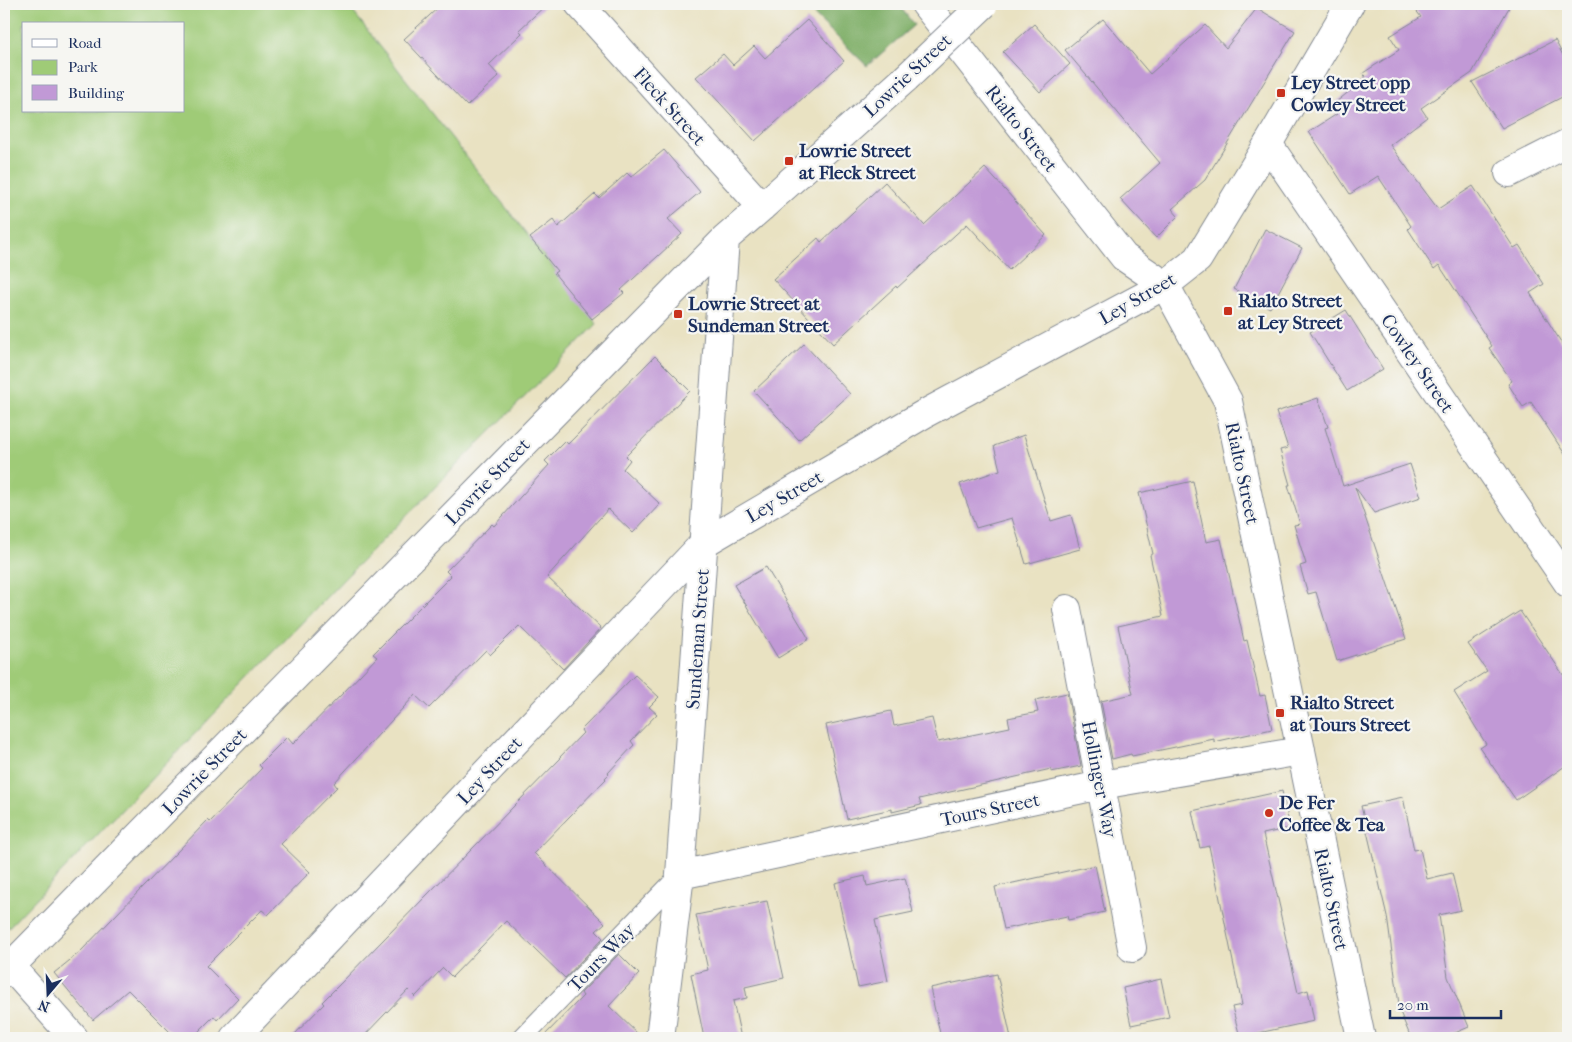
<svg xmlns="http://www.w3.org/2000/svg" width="1572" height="1042" font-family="'IM FELL French Canon',serif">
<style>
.green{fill:#9fcb77;stroke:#5d7d6a;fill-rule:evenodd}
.forest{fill:#7faf68;stroke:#4d6f63}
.building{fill:#c199d6}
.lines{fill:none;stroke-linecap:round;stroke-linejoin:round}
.lane-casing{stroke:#828890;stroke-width:21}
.street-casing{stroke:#828890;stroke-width:30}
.secondary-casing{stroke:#828890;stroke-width:30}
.lane{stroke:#fff;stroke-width:19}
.street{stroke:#fff;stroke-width:28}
.secondary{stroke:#fff;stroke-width:28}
.street-bridge-casing{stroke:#828890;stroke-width:30;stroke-linecap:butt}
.street-bridge{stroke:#fff;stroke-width:28}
.poi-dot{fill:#c8321e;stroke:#f6f6f2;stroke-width:2}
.labels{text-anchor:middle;stroke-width:4.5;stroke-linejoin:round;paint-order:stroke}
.street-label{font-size:19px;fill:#1b2f5e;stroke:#f6f6f2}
.poi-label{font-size:19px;font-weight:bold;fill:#1b2f5e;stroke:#f6f6f2;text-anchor:start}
</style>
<rect width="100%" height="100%" fill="#f6f6f2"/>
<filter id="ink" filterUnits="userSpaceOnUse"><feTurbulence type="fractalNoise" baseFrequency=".02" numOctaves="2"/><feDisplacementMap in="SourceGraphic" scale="10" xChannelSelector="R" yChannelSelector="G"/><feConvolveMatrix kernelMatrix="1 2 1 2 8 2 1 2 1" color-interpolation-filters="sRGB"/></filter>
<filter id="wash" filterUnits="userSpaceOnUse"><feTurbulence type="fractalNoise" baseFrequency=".0096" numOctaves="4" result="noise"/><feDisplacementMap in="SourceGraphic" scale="20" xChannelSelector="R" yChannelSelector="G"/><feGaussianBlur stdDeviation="1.12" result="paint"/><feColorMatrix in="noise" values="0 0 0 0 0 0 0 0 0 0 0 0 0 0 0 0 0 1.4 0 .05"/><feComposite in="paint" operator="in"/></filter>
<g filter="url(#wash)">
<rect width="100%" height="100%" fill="#e9e2c2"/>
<path class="green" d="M4 4H347L597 324 343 580 4 932ZM24 24H184V111H24Z"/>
<path class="forest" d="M803 4H898L914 25 867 66Z"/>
<g id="blocks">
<path class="building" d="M442 4H547L519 30 522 33 489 65 499 76 467 106 404 39Z
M1411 4H1511L1472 73 1421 108 1427 117 1390 145 1438 209 1473 186 1514 248 1519 245 1544 284 1530 293 1568 353V459L1531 402 1523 407 1508 384 1512 381 1489 348 1492 346 1439 265 1434 269 1408 229 1411 226 1378 176 1350 194 1309 132 1337 114 1331 106 1366 78 1363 73 1399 50 1390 36 1421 17Z
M1257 8 1295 31 1205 180 1172 209 1178 216 1156 238 1120 199 1160 163 1065 50 1103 19 1150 74 1205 25 1226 48Z
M807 20 844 61 755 141 696 77 723 54 733 65 754 46 765 58Z
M1034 24 1070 64 1040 92 1003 52Z
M1555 40 1568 65V94L1502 128 1472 82Z
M664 150 700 192 668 219 682 234 621 290 624 293 592 319 554 273 557 271 530 238 553 220 558 227 595 194 599 198 627 173 631 177Z
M985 168 1046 235 1009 270 967 224 897 288 896 286 833 344 773 279 818 238 821 242 885 182 924 225Z
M1265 229 1302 248 1270 308 1234 289Z
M1346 310 1383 369 1347 391 1310 332Z
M804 344 850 394 799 440 754 391Z
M655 356 690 391 626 456 630 460 623 469 660 504 633 533 608 509 547 577 601 628 563 669 519 626 490 655 486 650 429 708 415 695 334 783 337 787 281 844 310 872 268 915 262 910 206 966 238 998 217 1020 214 1016 192 1038H176L128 990 93 1020 54 973 80 952 208 820 210 822 262 768 259 765 287 737 293 744 344 692 377 657 373 654 451 576 446 571 492 524 494 526 549 465 545 461 565 441 568 444Z
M1318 398 1328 427 1325 428 1343 486 1410 464 1421 497 1374 513 1355 487 1406 639 1337 661 1316 592 1308 594 1300 566 1306 564 1294 525 1300 524 1288 485H1290L1280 450 1288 448 1276 412Z
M1024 435 1051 521 1071 515 1080 549 1026 564 1012 518 976 528 960 484 1000 470 994 446Z
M1193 481 1206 542 1221 539 1244 641 1247 640 1260 696 1265 695 1272 729 1214 742V739L1132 756 1131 754 1112 759 1101 701 1133 694 1118 626 1163 616 1150 555 1153 554 1139 493Z
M766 567 809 639 778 658 734 585Z
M1520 611 1568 682V764L1516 800 1480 748 1486 744 1454 692 1487 671 1468 644Z
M635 675 659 697 649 707 657 714 631 741 634 745 608 773 609 774 605 778 606 779 534 853 605 923 596 931 603 938 565 978 506 921 452 977 443 968 415 997 408 990 362 1038H291L324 1004 322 1002 339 985 560 759 559 758 583 733 581 730Z
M1067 693 1081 766 1051 772V769L981 785 919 799 921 805 892 812V809L847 819 826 725 891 711 894 726 932 718 938 742 1010 727 1008 718 1038 712 1035 700Z
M1282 791 1290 828 1263 834 1281 912H1280L1298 993 1308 990 1314 1021 1240 1037 1232 1007 1242 1005 1209 846 1200 848 1192 811Z
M1403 797 1414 850 1420 849 1427 879 1452 873 1461 910 1439 915 1448 977 1469 1027 1443 1038H1411L1400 1012 1387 916 1361 806Z
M1095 865 1105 912 1068 920 1067 916 1004 929 995 887Z
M865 876 867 886 905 878 913 912 875 920 888 981 858 987 835 883Z
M767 901 784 978 745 987 747 998 733 1001 741 1038H704L691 974 708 970 696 915Z
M619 954 639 974 609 1006 642 1038H542L583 996 581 993Z
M997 974 1011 1038H941L930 988Z
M1161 979 1169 1017 1131 1025 1123 988Z"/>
</g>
</g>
<g filter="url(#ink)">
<use href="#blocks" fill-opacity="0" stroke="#828890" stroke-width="1"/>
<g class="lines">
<defs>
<path id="lane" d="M522 1038 680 875"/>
<path id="street" d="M579 4 762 207
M1268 144 1568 583
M1509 173 1568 143
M1067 609 1132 948
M680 875 1101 785 1301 751
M11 967 74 1038
M4 973 725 239 762 207 906 78
M234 1038 704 543 924 414 1165 285
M660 1038 680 875 725 239"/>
<path id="secondary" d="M925 4 1124 257 1165 285 1228 401 1361 1038
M1165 285 1198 259 1268 144 1350 4"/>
</defs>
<use href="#lane" class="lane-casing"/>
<use href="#street" class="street-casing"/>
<use href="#secondary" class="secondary-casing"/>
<use href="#lane" class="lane"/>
<use href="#street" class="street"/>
<use href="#secondary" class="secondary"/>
<defs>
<path id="street-bridge" d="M906 78 984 4"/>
</defs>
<use href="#street-bridge" class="street-bridge-casing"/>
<use href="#street-bridge" class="street-bridge"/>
</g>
</g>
<g class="poi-dot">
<rect x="1276" y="88" width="10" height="10" rx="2.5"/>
<rect x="784" y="156" width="10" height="10" rx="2.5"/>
<rect x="1223" y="306" width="10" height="10" rx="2.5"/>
<rect x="673" y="309" width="10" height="10" rx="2.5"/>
<rect x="1275" y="708" width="10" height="10" rx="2.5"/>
<circle cx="1269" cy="813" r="5"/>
</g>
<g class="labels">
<g class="street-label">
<text transform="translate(907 75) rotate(-43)" y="7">Lowrie Street</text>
<text transform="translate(670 106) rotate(48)" y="7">Fleck Street</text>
<text transform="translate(1022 128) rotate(52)" y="7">Rialto Street</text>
<text transform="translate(1137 298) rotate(-30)" y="7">Ley Street</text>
<text transform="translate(1418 363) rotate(56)" y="7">Cowley Street</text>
<text transform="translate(1243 473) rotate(78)" y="7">Rialto Street</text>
<text transform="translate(487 481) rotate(-46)" y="7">Lowrie Street</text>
<text transform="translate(784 496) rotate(-30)" y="7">Ley Street</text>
<text transform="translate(697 639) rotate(-86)" y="7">Sundeman Street</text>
<text transform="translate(489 770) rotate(-47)" y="7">Ley Street</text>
<text transform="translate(204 771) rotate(-46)" y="7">Lowrie Street</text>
<text transform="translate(1100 779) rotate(79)" y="7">Hollinger Way</text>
<text transform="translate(990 809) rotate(-12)" y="7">Tours Street</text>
<text transform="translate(1332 899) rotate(78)" y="7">Rialto Street</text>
<text transform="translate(601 957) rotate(-46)" y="7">Tours Way</text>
</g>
<g class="poi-label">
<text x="1291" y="89">Ley Street opp<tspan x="1291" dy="22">Cowley Street</tspan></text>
<text x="799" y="157">Lowrie Street<tspan x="799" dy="22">at Fleck Street</tspan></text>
<text x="1238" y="307">Rialto Street<tspan x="1238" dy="22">at Ley Street</tspan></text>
<text x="688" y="310">Lowrie Street at<tspan x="688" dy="22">Sundeman Street</tspan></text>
<text x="1290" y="709">Rialto Street<tspan x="1290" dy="22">at Tours Street</tspan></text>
<text x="1279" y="809">De Fer<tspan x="1279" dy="22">Coffee &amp; Tea</tspan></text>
</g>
</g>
<rect width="1572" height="1042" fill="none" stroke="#f6f6f2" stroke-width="20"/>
<rect x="22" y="22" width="162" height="90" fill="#f6f6f2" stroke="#9ea6b7"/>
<rect x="32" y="39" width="25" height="8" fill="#ffffff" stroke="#9ea6b7"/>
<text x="68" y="48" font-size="15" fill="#1b2f5e">Road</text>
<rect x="32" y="60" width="25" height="15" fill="#9fcb77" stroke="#9ea6b7"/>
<text x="68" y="72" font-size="15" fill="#1b2f5e">Park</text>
<rect x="32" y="85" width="25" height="15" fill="#c199d6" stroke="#9ea6b7"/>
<text x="68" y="98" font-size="15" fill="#1b2f5e">Building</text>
<g transform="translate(48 994) rotate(199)" stroke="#f6f6f2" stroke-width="4" paint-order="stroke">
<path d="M0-4L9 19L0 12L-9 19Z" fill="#1b2f5e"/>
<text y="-8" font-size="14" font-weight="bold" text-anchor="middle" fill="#1b2f5e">N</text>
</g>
<path d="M1390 1010v8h111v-8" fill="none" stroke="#1b2f5e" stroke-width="2.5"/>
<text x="1397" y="1010" font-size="15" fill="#1b2f5e" stroke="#f6f6f2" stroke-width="4" paint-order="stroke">20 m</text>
</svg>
